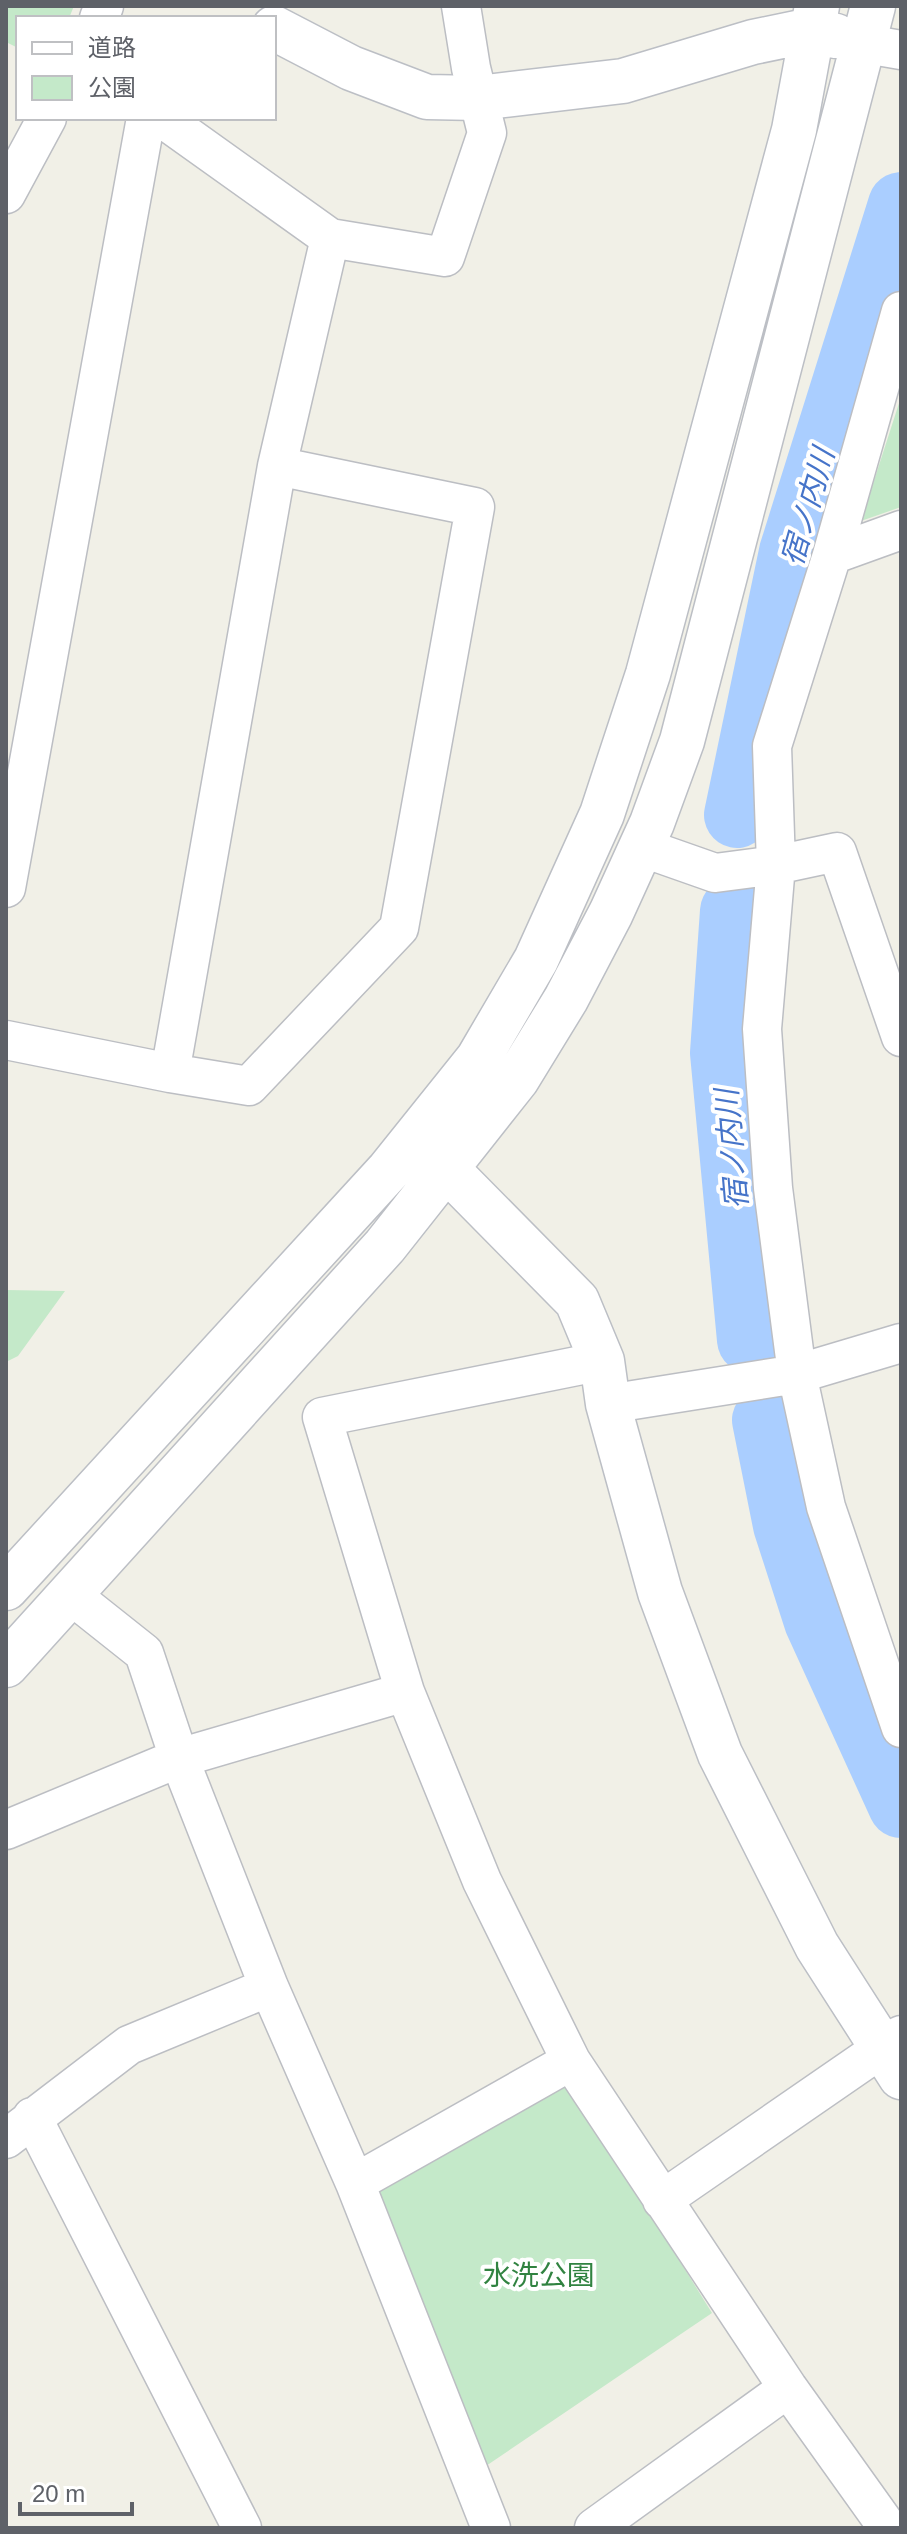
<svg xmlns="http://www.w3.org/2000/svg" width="907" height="2534" font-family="Helvetica,'Noto Sans JP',sans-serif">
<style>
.green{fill:#c4e9c9}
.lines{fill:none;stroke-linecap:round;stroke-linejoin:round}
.river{stroke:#aaceff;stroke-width:66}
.street-casing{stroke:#bcbec3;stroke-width:41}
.secondary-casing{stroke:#bcbfc5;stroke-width:47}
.street{stroke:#fff;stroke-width:38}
.secondary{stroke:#fff;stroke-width:44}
.labels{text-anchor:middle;stroke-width:8;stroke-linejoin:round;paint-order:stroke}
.park-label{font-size:28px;fill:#318341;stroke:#fff}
.water-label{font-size:30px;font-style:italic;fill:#4674c9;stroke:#fff}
</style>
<rect width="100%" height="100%" fill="#f1f0e7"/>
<path class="green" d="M6 6H74L69 18H18V48L6 42Z
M901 397V507L861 521Z
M6 1290 65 1291 18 1356 6 1362Z
M568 2081 712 2313 480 2470 368 2186Z"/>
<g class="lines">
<path class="river" d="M737 815 792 552 901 205
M733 911 723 1053 750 1340
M765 1420 786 1525 817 1621 901 1805"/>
<defs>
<path id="street" d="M99 18 104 6
M866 44 901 50
M162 118 330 238 445 257 487 133 471 68 461 6
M6 194 47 118
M901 311 832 555 772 746 776 865 762 1029 773 1188 797 1374 826 1507 901 1728
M832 555 901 530
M641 847 715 873 776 865 837 852 901 1037
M6 888 146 118
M6 1040 170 1073 277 466 330 238
M170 1073 249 1086 399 928 475 507 277 466
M602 1361 322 1417 405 1692 482 1881 571 2061 788 2388 888 2528
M608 1404 797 1374 901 1343
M71 1595 144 1653 179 1758 269 1987 355 2183 491 2528
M6 1830 179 1758 405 1692
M32 2117 242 2528
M6 2139 129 2045 269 1987
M355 2183 571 2061
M662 2200 901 2035
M594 2528 788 2388"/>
<path id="secondary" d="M274 28 351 68 427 97 478 98 623 81 753 42 811 30 836 36
M428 1150 577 1301 602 1361 608 1404 660 1592 720 1754 817 1946 901 2077
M6 1588 389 1170 478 1059 536 960 602 814 648 674 794 130 817 6
M6 1665 385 1246 517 1079 566 999 611 913 652 823 682 741 873 6"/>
</defs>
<use href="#street" class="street-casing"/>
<use href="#secondary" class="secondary-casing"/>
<use href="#street" class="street"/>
<use href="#secondary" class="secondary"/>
</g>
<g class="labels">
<g class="park-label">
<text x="539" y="2285">水洗公園</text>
</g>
<g class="water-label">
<text transform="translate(808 507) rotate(-74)" y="10">宿ノ内川</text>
<text transform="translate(732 1149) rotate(-95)" y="10">宿ノ内川</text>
</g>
</g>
<rect width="907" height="2534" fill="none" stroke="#5e6168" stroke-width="16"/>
<rect x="16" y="16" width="260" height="104" fill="#ffffff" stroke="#bfc0c3" stroke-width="2"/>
<rect x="32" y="42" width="40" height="12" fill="#ffffff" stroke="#bfc0c3" stroke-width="2"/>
<text x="88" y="56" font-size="24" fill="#5e6168">道路</text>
<rect x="32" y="76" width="40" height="24" fill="#c4e9c9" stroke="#bfc0c3" stroke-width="2"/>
<text x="88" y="96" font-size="24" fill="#5e6168">公園</text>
<path d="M20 2502v12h112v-12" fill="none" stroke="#5e6168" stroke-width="4"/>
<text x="32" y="2502" font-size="24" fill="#5e6168" stroke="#ffffff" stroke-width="6" paint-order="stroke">20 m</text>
</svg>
